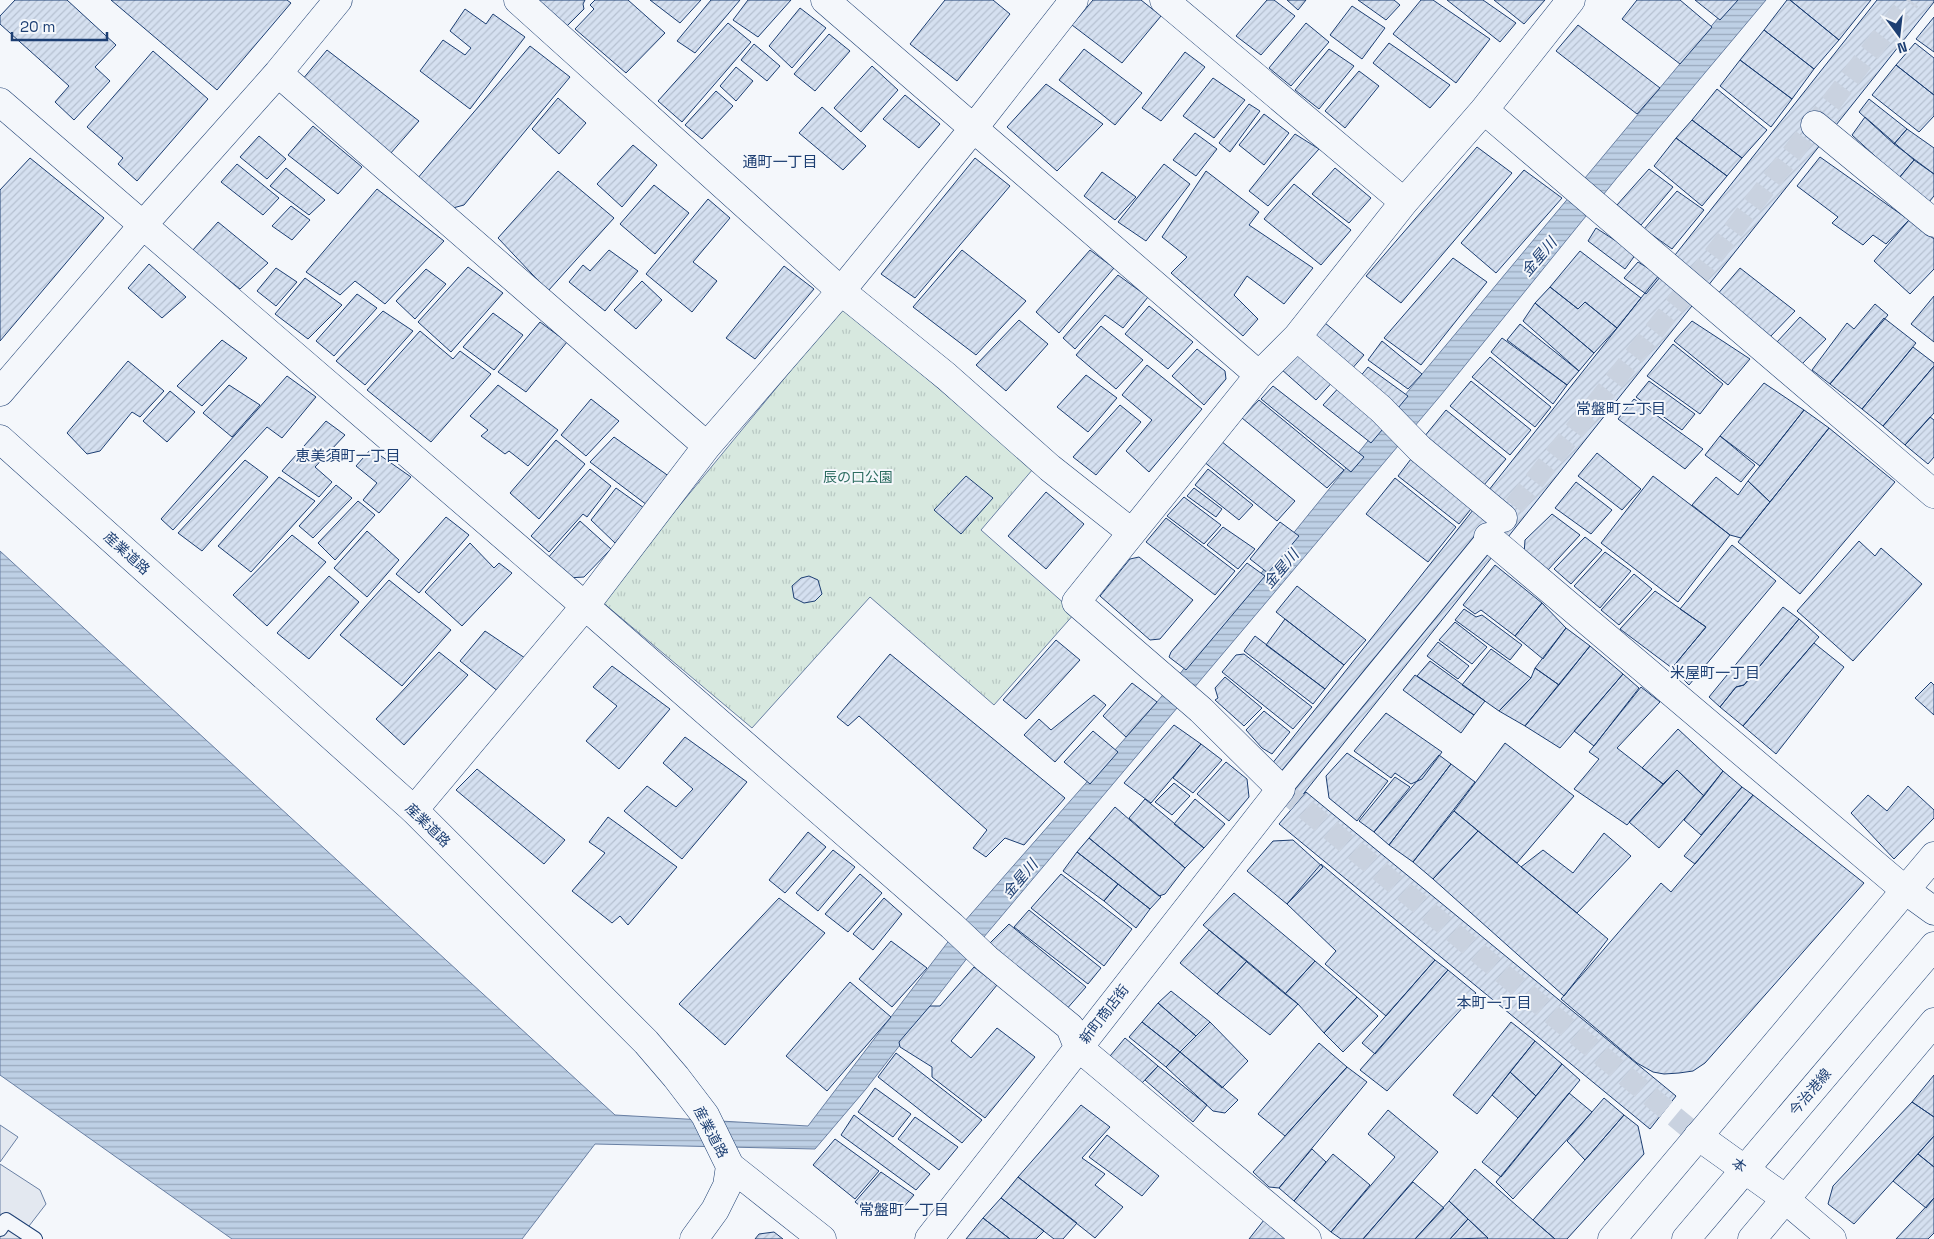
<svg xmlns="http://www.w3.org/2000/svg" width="1934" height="1239" font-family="'Space Grotesk','Noto Sans JP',sans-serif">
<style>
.park{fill:url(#park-tufts);stroke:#687fa3}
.parking{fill:#e3e8f0;stroke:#687fa3}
.water{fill:url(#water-rules);stroke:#687fa3}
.building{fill:url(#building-hatch);stroke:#1d3f73}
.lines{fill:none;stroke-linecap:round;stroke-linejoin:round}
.pedestrian-tunnel{stroke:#c9d2e0;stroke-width:21;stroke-dasharray:21 11;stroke-linecap:butt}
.service-casing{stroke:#1d3f73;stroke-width:16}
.pedestrian-casing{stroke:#1d3f73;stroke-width:23}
.minor-casing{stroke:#1d3f73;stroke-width:29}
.tertiary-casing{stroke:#1d3f73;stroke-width:29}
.primary-casing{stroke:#1d3f73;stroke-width:29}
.service{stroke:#f4f7fb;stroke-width:14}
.pedestrian{stroke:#f4f7fb;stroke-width:21}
.minor{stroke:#f4f7fb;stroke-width:28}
.tertiary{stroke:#f4f7fb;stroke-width:28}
.primary{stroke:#f4f7fb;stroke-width:28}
.labels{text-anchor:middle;stroke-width:4;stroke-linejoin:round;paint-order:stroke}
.park-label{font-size:14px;fill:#2c6c60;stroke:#f4f7fb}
.street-label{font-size:14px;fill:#1d3f73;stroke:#f4f7fb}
.neighbourhood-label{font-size:15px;fill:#1d3f73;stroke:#f4f7fb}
.water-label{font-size:15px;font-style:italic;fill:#1d3f73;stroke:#f4f7fb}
</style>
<defs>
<pattern id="park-tufts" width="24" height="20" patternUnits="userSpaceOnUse" patternTransform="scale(1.25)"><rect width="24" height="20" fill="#d7e8df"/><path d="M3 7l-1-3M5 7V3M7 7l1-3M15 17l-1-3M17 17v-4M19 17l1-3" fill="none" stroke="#b8c8c3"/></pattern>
<pattern id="water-rules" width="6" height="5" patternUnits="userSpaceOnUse" patternTransform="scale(1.25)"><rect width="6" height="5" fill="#bed0e5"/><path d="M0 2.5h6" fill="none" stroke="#9aaabe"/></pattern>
<pattern id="building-hatch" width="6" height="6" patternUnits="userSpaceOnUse" patternTransform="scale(1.25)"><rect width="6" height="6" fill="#d5e0f0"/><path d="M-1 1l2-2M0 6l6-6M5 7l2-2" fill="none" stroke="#b6c1d1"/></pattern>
</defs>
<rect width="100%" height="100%" fill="#f4f7fb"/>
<path class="park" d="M843 307 1033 469 981 530 1075 613 994 705 870 597 752 728 601 601Z"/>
<path class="parking" d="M0 1125 18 1137 0 1162Z
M0 1164 40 1190 46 1204 19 1239H0Z"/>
<path class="water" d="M1733 0H1766L1616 179 1441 395 978 944 866 1089 815 1149 595 1144 522 1239H232L0 1075V551L615 1115 808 1126 957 930 1157 702 1422 374Z"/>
<path class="building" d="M15 0H67L116 45 95 67 110 81 74 120 55 102 69 86 0 24V16Z
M111 0H287L291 3 217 90Z
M538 0H585L583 4 584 9 567 26Z
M595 0H628L665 33 626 73 575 29 594 9 590 5Z
M650 0H701L680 23Z
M711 0H740L695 53 677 41Z
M748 0H791L758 37 733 20Z
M945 0H993L1010 14 957 81 910 44Z
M1093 0H1141L1161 16 1122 63 1072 25Z
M1267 0H1274L1295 16 1261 55 1236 36Z
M1287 0H1306L1298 10Z
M1358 0H1394L1400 5 1386 20Z
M1421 0H1433L1490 39 1456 83 1393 34Z
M1447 0H1483L1516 23 1500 42Z
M1494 0H1545L1524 24Z
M1637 0H1680L1712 27 1680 64 1622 19Z
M1695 0H1738L1720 20Z
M1787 0H1790L1839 40 1814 69 1764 30Z
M1790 0H1871L1839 40Z
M1877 0H1934V2L1293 807 1260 779Z
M1352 6 1385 28 1362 59 1330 35Z
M800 8 826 28 792 68 769 46Z
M465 9 486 24 493 14 525 37 470 109 420 71 443 40 465 55 471 48 450 31Z
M1934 17V52L1916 39Z
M728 23 751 42 682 122 658 101Z
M1306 23 1329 42 1291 86 1269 68Z
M1578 25 1660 88 1637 114 1556 51Z
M1764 30 1814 69 1792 99 1740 60Z
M829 34 850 51 815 91 794 74Z
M1389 43 1450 85 1430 108 1373 63Z
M1915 43 1934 58V95L1896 65Z
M754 44 780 66 767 81 741 60Z
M530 46 570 77 464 205 453 208 417 179Z
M1084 49 1142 93 1115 125 1059 80Z
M1329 49 1354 66 1319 109 1295 90Z
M327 50 419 121 390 154 302 80Z
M153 51 208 99 137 181 118 164 123 158 87 127Z
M1185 52 1205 67 1161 121 1142 108Z
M1740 60 1792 99 1771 127 1720 86Z
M1896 65 1934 95V116L1919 132 1872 95Z
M872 66 898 90 861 132 834 108Z
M736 67 753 81 736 101 720 86Z
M1359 71 1379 86 1345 128 1325 111Z
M1213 78 1245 100 1214 138 1183 116Z
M1046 84 1103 124 1057 171 1007 127Z
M1717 89 1767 130 1742 158 1692 120Z
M716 91 733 106 702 139 685 125Z
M905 95 940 124 919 148 883 119Z
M558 98 586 123 559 154 532 129Z
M1869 99 1907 129 1894 144 1859 112Z
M1249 104 1260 111 1230 152 1219 143Z
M822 107 866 146 843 170 799 133Z
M1264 114 1289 133 1264 165 1239 145Z
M1865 117 1914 160 1899 178 1852 135Z
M1692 120 1742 158 1727 176 1676 138Z
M313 126 362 167 338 194 288 155Z
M1907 129 1934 148V174L1894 144Z
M1195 133 1217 149 1196 176 1173 160Z
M1295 134 1319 149 1268 206 1249 191Z
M259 136 286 159 267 179 240 157Z
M1676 138 1727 176 1702 206 1654 166Z
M633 145 657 165 622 207 597 184Z
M1477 147 1512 173 1401 303 1366 276Z
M1820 157 1909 220 1886 244 1873 235 1863 245 1832 223 1838 217 1797 186Z
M30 158 104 218 0 341V190Z
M975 158 1010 186 915 298 881 274Z
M1914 160 1934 174V196L1929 202 1899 178Z
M237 164 279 198 263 215 221 182Z
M1164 164 1190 184 1146 241 1118 222Z
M286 168 325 200 309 215 270 186Z
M1335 168 1371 198 1349 223 1312 194Z
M1649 169 1673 187 1641 225 1617 205Z
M1524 170 1562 198 1496 273 1461 243Z
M558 171 614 218 548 291 498 238Z
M1206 171 1259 212 1249 225 1313 268 1284 304 1247 276 1234 295 1258 319 1243 336 1171 273 1187 257 1162 237Z
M1102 172 1136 197 1115 220 1084 196Z
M1294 184 1351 230 1321 265 1264 219Z
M654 185 689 213 655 254 620 224Z
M377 189 444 241 385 304 355 281 340 295 306 272Z
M1677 191 1704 210 1672 249 1644 229Z
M708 199 730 218 693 262 717 281 692 312 646 274Z
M291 206 310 220 292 240 272 226Z
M1909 220 1934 239V269L1910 294 1874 261Z
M218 222 268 263 240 289 192 251Z
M1596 228 1636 254 1625 269 1588 241Z
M609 250 638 271 605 311 569 282 583 265 590 271Z
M962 250 1026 301 976 355 913 307Z
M1090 250 1114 268 1059 333 1036 312Z
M1580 251 1641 298 1617 328 1585 302 1578 309 1550 287Z
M1453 258 1487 282 1421 365 1384 338Z
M1638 262 1661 276 1646 294 1624 278Z
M149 264 186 297 162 318 128 288Z
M784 266 814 289 755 359 726 338Z
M468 267 503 293 451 352 418 322Z
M276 268 297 282 276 306 257 291Z
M1740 268 1795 311 1769 338 1716 296Z
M426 269 446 284 415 319 396 301Z
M1118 275 1148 297 1123 328 1105 315 1075 349 1063 338Z
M305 278 342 305 308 339 275 314Z
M642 281 662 300 636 329 614 310Z
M1550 287 1578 309 1585 302 1617 328 1594 353 1535 303Z
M357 294 377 308 334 356 316 341Z
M1934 296V342L1911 324Z
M1535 303 1594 353 1579 371 1523 321Z
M1875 304 1888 315 1830 384 1812 370 1847 323 1854 329Z
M1149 306 1193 342 1168 369 1125 334Z
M383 311 413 331 365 385 336 361Z
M493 313 523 335 494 370 463 347Z
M1800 317 1826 339 1802 364 1777 342Z
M1884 318 1916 343 1862 409 1830 384Z
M1019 320 1048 344 1006 391 976 365Z
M1692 321 1750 359 1728 385 1674 341Z
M540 322 567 342 526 392 498 372Z
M1325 323 1364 355 1350 371 1313 338Z
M1520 324 1579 371 1567 385 1507 340Z
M1101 326 1143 360 1116 389 1076 355Z
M420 331 453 359 460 351 491 374 431 442 367 390Z
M1502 338 1567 385 1553 404 1491 352Z
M222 340 247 358 202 406 177 386Z
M1382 341 1422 374 1408 389 1368 360Z
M1673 344 1723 384 1700 414 1647 376Z
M1913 347 1934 363V366L1883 426 1862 409Z
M1197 349 1225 371 1226 379 1204 405 1172 376Z
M1299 351 1336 378 1316 400 1281 369Z
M1490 357 1551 407 1535 427 1472 377Z
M128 361 164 391 140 417 132 412 100 451 87 454 67 433Z
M1147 365 1202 409 1149 472 1126 451 1152 420 1122 395Z
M1934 366V413L1905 445 1883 426Z
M1368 367 1408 396 1398 408 1359 378Z
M1086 375 1117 398 1088 432 1057 407Z
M287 376 316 397 282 438 267 427 173 530 161 519Z
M1471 381 1531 430 1510 455 1450 406Z
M1649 381 1695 414 1682 430 1636 397Z
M1764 383 1804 410 1760 466 1720 436Z
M1342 384 1388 423 1371 443 1323 405Z
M229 385 260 405 232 437 203 413Z
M498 385 558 430 528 466 509 451 505 454 481 436 488 430 470 416Z
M1273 386 1364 457 1351 472 1261 399Z
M170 391 195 412 167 442 143 421Z
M591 399 619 421 586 456 561 435Z
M1634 399 1703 449 1685 469 1618 419Z
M1259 400 1344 470 1327 488 1242 418Z
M1120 405 1141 422 1096 475 1073 457Z
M1446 410 1506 459 1484 485 1424 437Z
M1804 410 1829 428 1770 502 1748 481Z
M1930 417 1934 420V457L1928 464 1905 445Z
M326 421 345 435 315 467 332 482 319 497 282 471Z
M1829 428 1895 482 1800 594 1738 542Z
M1720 436 1755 465 1741 482 1705 455Z
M614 437 670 477 647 505 590 462Z
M556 440 585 464 539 519 510 493Z
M1221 441 1295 501 1277 521 1203 461Z
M371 449 411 477 379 513 363 500 377 483 356 466Z
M1597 453 1641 489 1622 510 1578 476Z
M1414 455 1475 504 1459 524 1398 476Z
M245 460 268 477 202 551 178 533Z
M590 469 611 486 587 517 583 514 549 552 531 536Z
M1208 469 1253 505 1239 520 1195 485Z
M966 476 993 498 961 534 934 510Z
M1653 476 1730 535 1678 602 1601 543Z
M279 477 315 501 251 572 218 546Z
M1716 477 1738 495 1748 481 1770 502 1741 538 1730 535 1692 505Z
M1395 478 1456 527 1428 562 1366 514Z
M1576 482 1612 510 1591 534 1555 508Z
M336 485 352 498 313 538 299 526Z
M616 488 644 508 615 543 591 520Z
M1194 488 1222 509 1216 517 1187 496Z
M1046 492 1084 524 1046 569 1008 536Z
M1184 497 1221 525 1204 544 1167 516Z
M358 501 375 515 335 560 318 543Z
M1552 514 1580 535 1547 571 1524 554 1525 540Z
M446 517 469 535 419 593 396 574Z
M1166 518 1235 571 1215 595 1146 542Z
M580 521 611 549 584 577 568 578 547 559Z
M1280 522 1299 536 1268 573 1250 559Z
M1223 527 1255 549 1238 569 1207 545Z
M367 531 399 560 367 597 334 568Z
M292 535 326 562 267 626 233 595Z
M1585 537 1602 550 1571 584 1554 569Z
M1859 541 1875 556 1881 548 1922 584 1853 661 1797 611Z
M470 543 494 568 499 563 512 573 462 626 425 592Z
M1732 545 1776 581 1689 685 1672 668 1706 627 1680 609Z
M1605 552 1631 571 1600 608 1574 586Z
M1139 557 1193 600 1160 639 1150 640 1100 596 1130 559Z
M1247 563 1265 576 1186 670 1169 657 1171 652Z
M1495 565 1542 603 1515 636 1481 610 1475 614 1463 605Z
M1634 574 1652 589 1619 625 1601 610Z
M329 576 359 602 309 659 277 633Z
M809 576 818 580 822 594 815 601 804 603 794 598 792 586 801 578Z
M389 580 451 630 402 686 340 635Z
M1297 586 1366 640 1344 665 1276 612Z
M1655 591 1706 627 1672 668 1620 629Z
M1542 603 1566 628 1543 659 1515 636Z
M1783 607 1799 619 1744 685 1736 687 1720 707 1709 697Z
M1464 609 1476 617 1482 615 1522 645 1510 660 1455 620Z
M1285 619 1344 665 1325 689 1266 645Z
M1799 619 1819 637 1743 726 1720 707 1736 687 1744 685Z
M1455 622 1487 647 1472 664 1439 640Z
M1566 628 1590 646 1559 685 1535 668Z
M485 631 525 658 499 692 460 661Z
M1255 636 1325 689 1313 704 1244 651Z
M1056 640 1080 660 1026 719 1003 700Z
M1438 642 1469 666 1458 679 1427 656Z
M1814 643 1844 667 1776 754 1743 726Z
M1590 646 1623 674 1560 748 1525 726Z
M1491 649 1531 678 1499 711 1462 685Z
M439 652 468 675 404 745 376 719Z
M890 654 1065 798 1024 845 1005 838 986 857 973 848 987 830 859 716 848 726 837 717Z
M1244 654 1312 707 1293 729 1222 672 1236 655Z
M1430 661 1485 701 1474 715 1417 676Z
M612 666 670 709 619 769 586 741 617 706 593 687Z
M1535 668 1559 685 1525 726 1499 711 1531 678Z
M1623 674 1639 688 1594 746 1574 731Z
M1415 675 1474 715 1461 733 1403 690Z
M1225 677 1262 708 1244 726 1215 700 1218 698 1215 688Z
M1931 682 1934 685V715L1915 698Z
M1132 683 1157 702 1126 737 1103 716Z
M1641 687 1660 702 1617 748 1663 784 1627 825 1574 789 1599 759 1589 752Z
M1094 695 1106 705 1055 762 1024 735 1039 719 1051 730Z
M1264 711 1290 732 1272 754 1262 748 1246 730Z
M1386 713 1442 752 1422 779 1411 784 1395 773 1391 778 1354 751Z
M1174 725 1201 744 1151 803 1124 783Z
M1678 729 1723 771 1704 796 1677 770 1663 784 1642 768Z
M1093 731 1118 752 1090 784 1064 762Z
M685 737 747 782 682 859 624 811 647 786 676 807 693 789 663 763Z
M1505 743 1574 796 1517 863 1454 811Z
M1201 744 1222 760 1193 793 1173 778Z
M1347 753 1388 781 1357 821 1329 798 1326 776Z
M1439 755 1451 764 1389 845 1374 832Z
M1226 762 1247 779 1249 797 1229 821 1197 794Z
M1451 764 1475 782 1413 862 1389 845Z
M477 769 565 840 544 864 456 790Z
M1677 770 1704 796 1659 848 1629 822Z
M1723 771 1742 787 1701 835 1684 820Z
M1395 777 1410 787 1374 832 1359 821Z
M1174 783 1190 796 1172 815 1155 802Z
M1908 786 1934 810V818L1894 859 1851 813 1868 795 1887 811Z
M1742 787 1753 795 1695 864 1684 856Z
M1306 792 1676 1096 1650 1129 1279 824Z
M1753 795 1864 883 1705 1063 1693 1071 1679 1073 1664 1074 1653 1072 1637 1063 1561 999 1661 883 1671 892Z
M1145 799 1204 848 1185 868 1129 818Z
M1195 799 1225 824 1204 848 1174 824Z
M1115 807 1185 868 1165 894 1159 896 1089 838Z
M1454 811 1478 831 1433 879 1413 862Z
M608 817 677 867 628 925 620 916 612 923 572 891 605 853 589 842Z
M1478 831 1608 939 1564 996 1433 879Z
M808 832 826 847 785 893 769 880Z
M1604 833 1631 856 1577 913 1521 867 1543 850 1573 873Z
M1089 838 1161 897 1150 909 1077 852Z
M1293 840 1323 867 1287 904 1247 871 1273 841Z
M833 850 855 867 818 911 796 893Z
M1077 852 1118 884 1104 901 1063 871Z
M1321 864 1435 960 1386 1016 1325 964 1336 951 1287 904Z
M860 874 882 893 848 932 825 914Z
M1061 874 1132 929 1104 966 1031 908Z
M1118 884 1150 909 1136 928 1104 901Z
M1234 893 1315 961 1285 994 1203 925Z
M779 898 825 933 725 1045 679 1004Z
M884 898 902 914 873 950 853 934Z
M1029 910 1101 968 1088 984 1014 927Z
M1009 924 1086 987 1065 1011 990 943Z
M1209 930 1247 961 1217 994 1180 963Z
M891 941 927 968 892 1007 859 979Z
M1435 960 1448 970 1375 1054 1362 1043Z
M1247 961 1298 1004 1270 1035 1217 994Z
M1315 961 1357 997 1324 1033 1298 1004 1285 994Z
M974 967 997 985 951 1041 971 1058 997 1028 1035 1057 985 1118 932 1077V1067L900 1047 899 1042 930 1006H940Z
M1448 970 1476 993 1387 1091 1360 1070Z
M850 982 891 1017 827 1091 786 1056Z
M1171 991 1210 1022 1196 1036 1158 1003Z
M1357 997 1378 1016 1343 1052 1324 1033Z
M1158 1003 1196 1036 1180 1052 1142 1022Z
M1142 1022 1180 1052 1166 1067 1129 1037Z
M1210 1022 1248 1061 1222 1088 1180 1052Z
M1511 1022 1535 1041 1477 1114 1453 1095Z
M1125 1038 1158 1066 1142 1083 1110 1056Z
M1535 1041 1562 1064 1536 1096 1510 1072Z
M1319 1043 1347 1067 1285 1136 1258 1114Z
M1180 1052 1238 1100 1225 1113 1213 1111 1166 1067Z
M896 1053 982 1120 962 1143 878 1077Z
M1562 1064 1580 1080 1501 1177 1482 1162Z
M1158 1066 1207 1105 1193 1122 1145 1080Z
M1347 1067 1367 1082 1279 1188 1269 1187 1253 1172Z
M1510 1072 1536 1096 1518 1118 1492 1095Z
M1934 1075V1117L1912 1102Z
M875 1088 911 1114 893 1137 858 1112Z
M1569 1093 1592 1112 1513 1199 1496 1182Z
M1604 1098 1624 1115 1585 1160 1567 1141Z
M1912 1102 1934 1117V1136L1854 1224 1828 1204 1833 1186Z
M1081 1105 1110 1127 1082 1158 1105 1174 1095 1185 1123 1207 1095 1238 1018 1177Z
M1388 1110 1438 1152 1363 1239H1341L1331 1232 1395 1157 1368 1134Z
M854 1115 930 1174 916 1190 841 1135Z
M1624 1115 1638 1126 1644 1154 1567 1239H1555L1533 1220Z
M915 1117 958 1147 939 1170 898 1139Z
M1107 1135 1159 1176 1142 1196 1089 1157Z
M1934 1136V1167L1918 1154Z
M835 1139 879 1171 855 1199 813 1165Z
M1312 1149 1326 1162 1294 1201 1279 1188Z
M1333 1154 1370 1185 1331 1232 1294 1201Z
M1918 1154 1934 1167V1198L1926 1208 1893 1181Z
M1475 1169 1533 1220 1555 1239H1487L1488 1238 1449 1201Z
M881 1172 914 1195 902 1209 875 1217 855 1202Z
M1018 1177 1077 1223 1063 1239H1054L1001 1198Z
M1413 1182 1444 1208 1415 1239H1363Z
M1001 1198 1044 1231 1036 1239H1010L983 1218Z
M1934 1198V1233L1928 1239H1896Z
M1449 1201 1468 1219 1450 1239H1415Z
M983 1218 1010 1239H966Z
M1468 1219 1488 1238 1450 1239Z
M1264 1220 1286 1239H1249Z
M774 1232 783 1239H755L759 1234Z"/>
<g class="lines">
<path class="pedestrian-tunnel" d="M1494 531 1690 286 1910 0
M1281 789 1698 1136"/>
<defs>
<path id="service" d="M0 1229 6 1220 35 1239"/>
<path id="pedestrian" d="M1281 789 1488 537"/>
<path id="minor" d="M518 0 841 291 946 376 1050 468 1131 532
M825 0 1259 375
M1164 0 1404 202
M278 73 707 446
M0 102 585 606 952 926 987 959 1070 1027 1078 1047 1307 1239
M1484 110 1934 494
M1815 125 1934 223
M1297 337 1381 409 1420 449 1503 518
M0 392 143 225 278 73 338 0
M1488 537 1905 890 1934 911
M414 810 585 606 707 446 841 291 973 129 1074 0
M1698 1136 1779 1194
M929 1239 1281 789 1201 710 1076 602 1259 375 1297 337 1404 202 1484 110 1571 0"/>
<path id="tertiary" d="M0 439 414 810 646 1042 676 1077 705 1115 730 1166 822 1239
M1779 1194 1832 1239
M694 1239 715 1210 727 1186 730 1166"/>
<path id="primary" d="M1612 1239 1934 856
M1686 1239 1934 946
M1752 1239 1934 1022"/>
</defs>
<use href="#service" class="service-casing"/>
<use href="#pedestrian" class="pedestrian-casing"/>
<use href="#minor" class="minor-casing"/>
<use href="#tertiary" class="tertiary-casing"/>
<use href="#primary" class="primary-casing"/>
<use href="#service" class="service"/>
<use href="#pedestrian" class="pedestrian"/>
<use href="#minor" class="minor"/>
<use href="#tertiary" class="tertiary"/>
<use href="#primary" class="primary"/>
</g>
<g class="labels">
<g class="park-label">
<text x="858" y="482">辰の口公園</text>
</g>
<g class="street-label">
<text transform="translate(127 553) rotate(42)" y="5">産業道路</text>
<text transform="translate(428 825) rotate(44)" y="5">産業道路</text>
<text transform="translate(1104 1014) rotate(-52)" y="5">新町商店街</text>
<text transform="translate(1810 1092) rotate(-50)" y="5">今治港線</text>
<text transform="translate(711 1132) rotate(62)" y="5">産業道路</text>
<text transform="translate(1739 1165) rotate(36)" y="5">本</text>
</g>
<g class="neighbourhood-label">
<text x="780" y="167">通町一丁目</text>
<text x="1621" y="414">常盤町二丁目</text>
<text x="348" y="461">恵美須町一丁目</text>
<text x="1715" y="678">米屋町一丁目</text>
<text x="1494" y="1008">本町一丁目</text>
<text x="904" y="1215">常盤町一丁目</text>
</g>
<g class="water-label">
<text transform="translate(1539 257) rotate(-50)" y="5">金星川</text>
<text transform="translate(1281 569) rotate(-50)" y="5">金星川</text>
<text transform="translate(1020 879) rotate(-50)" y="5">金星川</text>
</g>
</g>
<g transform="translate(1899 35) rotate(165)" stroke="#f4f7fb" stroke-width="4" paint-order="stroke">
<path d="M0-4L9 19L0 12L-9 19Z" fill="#1d3f73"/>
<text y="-8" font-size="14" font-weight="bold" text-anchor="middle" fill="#1d3f73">N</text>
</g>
<path d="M12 32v8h95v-8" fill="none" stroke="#1d3f73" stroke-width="2.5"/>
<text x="20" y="32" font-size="15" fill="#1d3f73" stroke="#f4f7fb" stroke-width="4" paint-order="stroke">20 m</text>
</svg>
